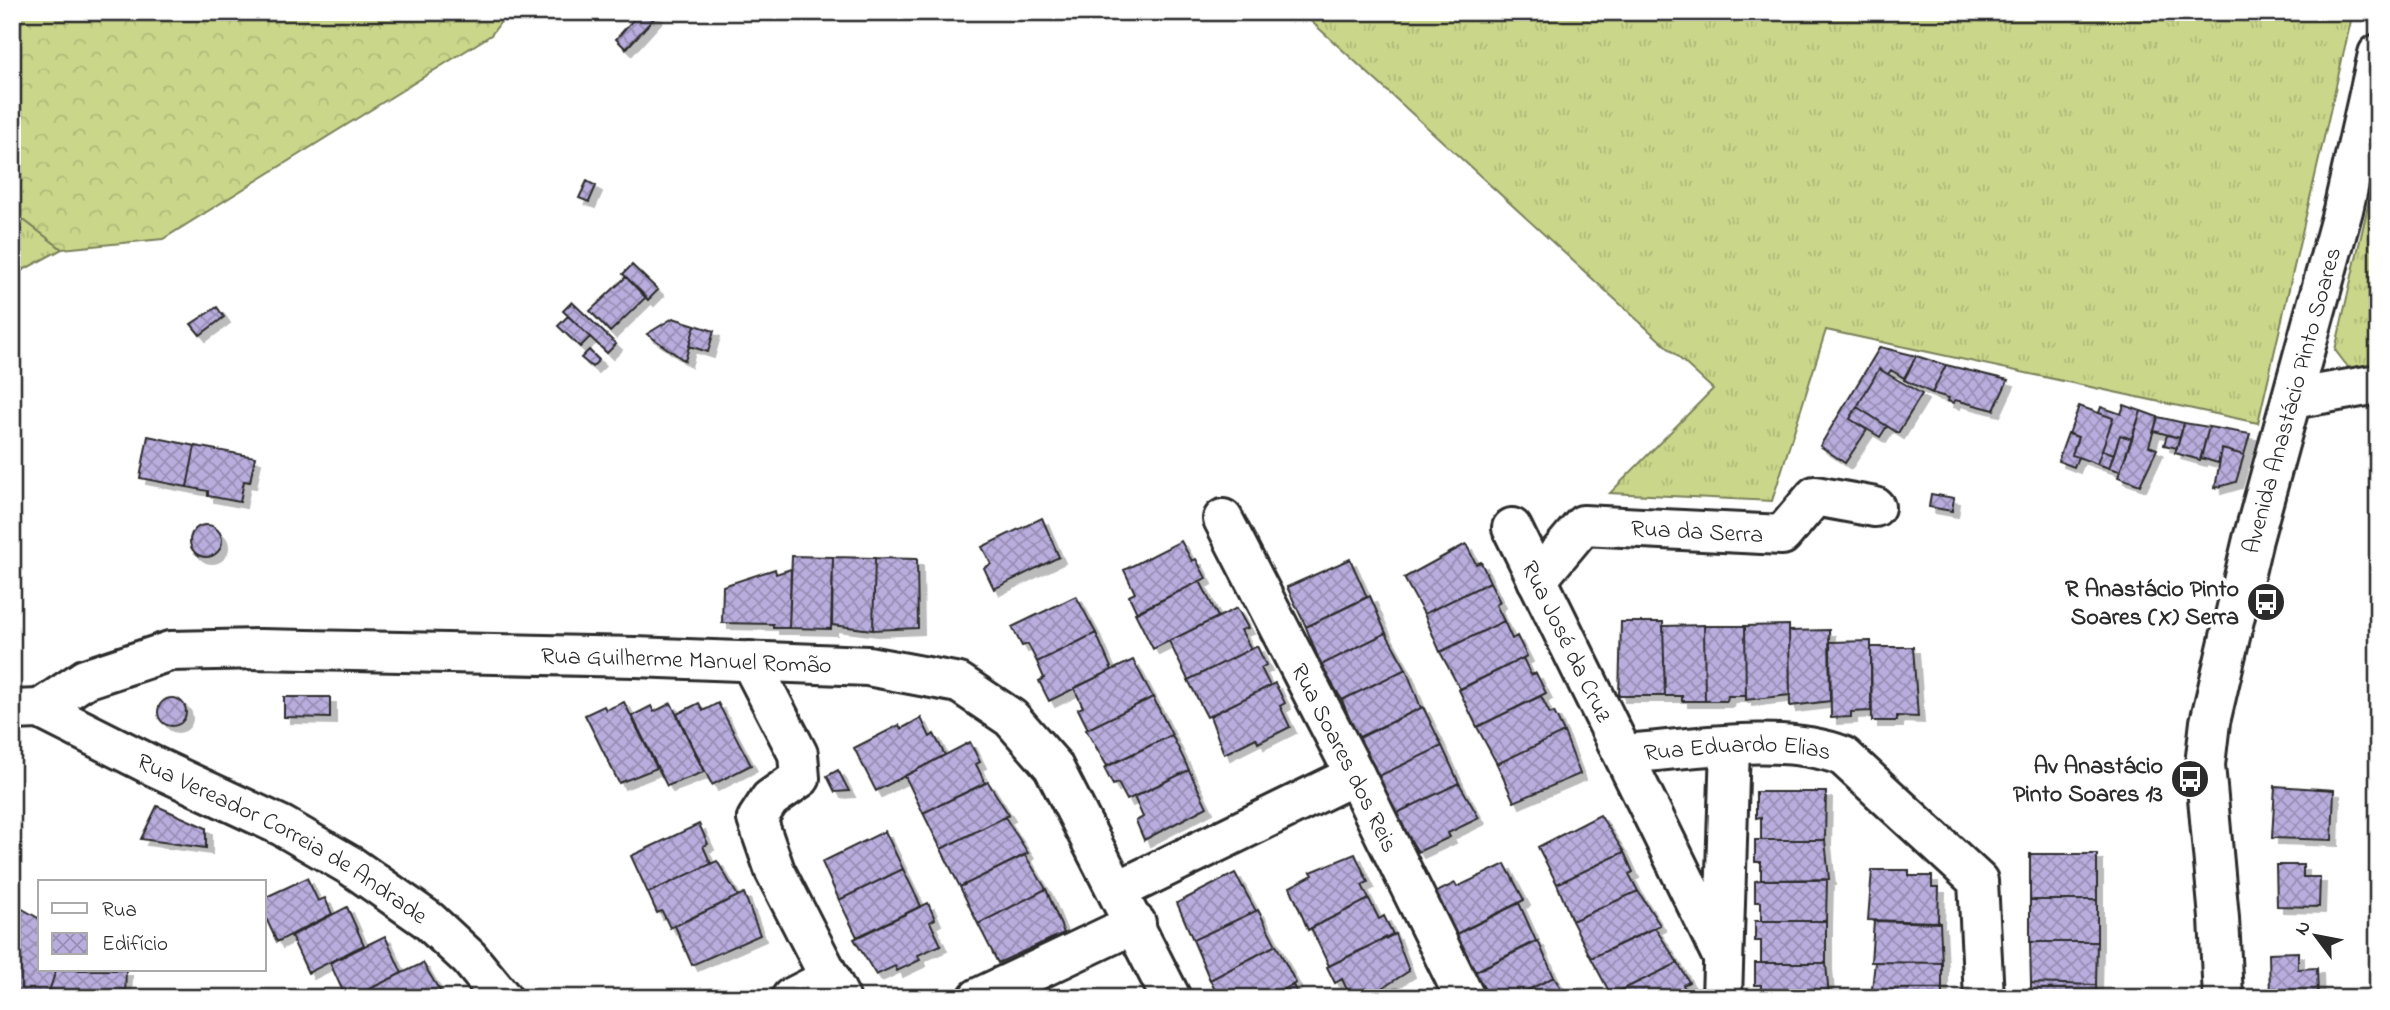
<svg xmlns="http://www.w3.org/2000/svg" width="2390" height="1010" font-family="'Indie Flower',sans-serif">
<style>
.grass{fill:url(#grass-tufts);stroke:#7a815a;stroke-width:2}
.forest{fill:url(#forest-crowns);stroke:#7a815a;stroke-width:2}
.building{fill:url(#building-cross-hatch);stroke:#2b2b2b;stroke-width:2;filter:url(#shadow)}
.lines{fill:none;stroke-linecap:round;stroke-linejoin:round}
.street-casing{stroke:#2b2b2b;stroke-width:44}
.secondary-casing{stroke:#2b2b2b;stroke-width:44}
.street{stroke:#fff;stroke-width:38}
.secondary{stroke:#fff;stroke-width:38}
.labels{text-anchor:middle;stroke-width:7;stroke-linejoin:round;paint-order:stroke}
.street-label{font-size:24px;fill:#2b2b2b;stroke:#fff}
.poi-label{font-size:24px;font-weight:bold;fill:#2b2b2b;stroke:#fff;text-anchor:end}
</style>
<defs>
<pattern id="grass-tufts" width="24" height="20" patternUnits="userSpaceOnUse" patternTransform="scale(1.75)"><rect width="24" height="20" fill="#cad78a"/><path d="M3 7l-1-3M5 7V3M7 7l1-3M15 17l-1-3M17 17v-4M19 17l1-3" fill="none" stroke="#aeb977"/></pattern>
<pattern id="forest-crowns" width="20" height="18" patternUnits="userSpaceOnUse" patternTransform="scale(1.75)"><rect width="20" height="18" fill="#cad78a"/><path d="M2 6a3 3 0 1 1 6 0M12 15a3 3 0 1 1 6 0" fill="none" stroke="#aeb977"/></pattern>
<pattern id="building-cross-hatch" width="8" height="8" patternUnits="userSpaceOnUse" patternTransform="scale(1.75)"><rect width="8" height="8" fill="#b9adde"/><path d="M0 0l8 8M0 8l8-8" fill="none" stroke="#978db4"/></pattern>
<filter id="shadow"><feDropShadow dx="6" dy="6" stdDeviation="0" flood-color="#0004"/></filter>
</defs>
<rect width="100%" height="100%" fill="#fff"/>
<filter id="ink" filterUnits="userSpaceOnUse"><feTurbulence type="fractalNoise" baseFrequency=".0143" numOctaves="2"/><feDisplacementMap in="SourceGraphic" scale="14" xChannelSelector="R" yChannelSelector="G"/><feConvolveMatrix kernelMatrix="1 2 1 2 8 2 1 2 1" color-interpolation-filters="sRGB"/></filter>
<g filter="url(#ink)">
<path class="grass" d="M1301 12H2353L2258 423 1826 330 1772 501 1610 493 1713 389Z
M2378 162V369L2351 371 2335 350Z
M12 211 62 249 12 276Z"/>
<path class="forest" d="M12 12H508L491 35 163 239 62 249 12 211Z"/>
<path class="building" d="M640 12 657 15 626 49 616 39Z
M587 181 596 186 589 202 579 198Z
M632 265 658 290 648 300 623 274Z
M626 277 646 297 610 332 590 311Z
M572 302 616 344 607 353 563 311Z
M217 307 224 317 200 335 191 324Z
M568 316 590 337 580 347 558 326Z
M673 318 695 325 685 361 647 334Z
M695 325 714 331 708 352 689 346Z
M1880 347 1916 356 1904 378 1891 370 1888 374 1879 369 1850 419 1867 430 1845 463 1820 446Z
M589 350 599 360 592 367 581 358Z
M1916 356 1946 365 1932 393 1904 380Z
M1946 365 2008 380 1994 410 1955 400 1954 403 1948 401 1949 398 1932 393Z
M1879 369 1922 394 1898 433 1857 407Z
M2124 405 2141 411 2132 439 2120 435 2114 454 2102 450 2113 418 2099 413 2101 407 2121 414Z
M2079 406 2113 418 2097 464 2072 455 2078 437 2069 434Z
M1857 407 1887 426 1880 437 1850 419Z
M2141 411 2158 417 2149 446 2157 449 2140 485 2118 477Z
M2158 417 2184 423 2180 438 2154 431Z
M2184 423 2209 427 2200 460 2175 453Z
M2209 427 2250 434 2244 455 2222 449 2218 463 2201 458Z
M2068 433 2078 437 2072 455 2078 457 2074 467 2058 461Z
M2120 435 2132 439 2120 471 2109 468Z
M2167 435 2180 438 2177 448 2164 445Z
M148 436 195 446 187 487 140 478Z
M195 446 255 457 250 482 244 481 240 502 208 496V491L187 487Z
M2222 449 2244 455 2236 482 2215 488Z
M2102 450 2114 454 2109 468 2097 464Z
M1931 494 1954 498 1952 511 1929 507Z
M1042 518 1059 557 994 589 984 568 991 564 982 547Z
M190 541a16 16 0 1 1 32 0a16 16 0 1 1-32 0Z
M1181 541 1192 561 1196 559 1206 578 1137 613 1129 596 1135 593 1124 570Z
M1466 544 1476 564 1481 562 1490 582 1424 614 1404 578Z
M792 556 833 557 831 629 789 628Z
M833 557 875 558 873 630 832 625Z
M875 558 917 559 918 628 873 630Z
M1350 559 1367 597 1306 627 1287 587Z
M775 569 776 574 791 569 789 628H773V624L722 623 723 586Z
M1200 581 1218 617 1153 649 1135 613Z
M1490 582 1500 602 1496 605 1504 621 1440 652 1424 614Z
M1076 596 1096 633 1037 662 1028 644 1022 646 1012 627Z
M1370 596 1386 633 1321 665 1306 627Z
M1237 608 1248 628 1241 630 1251 649 1188 680 1169 641Z
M1504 621 1512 639 1517 636 1527 656 1460 689 1440 652Z
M1621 622H1663L1665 696H1619Z
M1704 625 1705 701H1682V696H1665L1663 626Z
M1789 625 1790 695 1746 700 1745 626Z
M1704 626H1745L1746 696H1728L1727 701H1705Z
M1829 630 1830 701 1790 706 1789 631Z
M1096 633 1112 670 1049 701 1039 681 1044 678 1037 662Z
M1386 633 1406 669 1342 700 1321 665Z
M1871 641V711L1851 712V717L1831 718 1830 642Z
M1257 646 1266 665 1261 668 1270 686 1207 717 1188 680Z
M1871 647H1913L1918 717 1897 716V721H1872Z
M1523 658 1531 675 1536 673 1546 693 1477 727 1459 690Z
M1133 660 1153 697 1088 729 1078 709 1083 707 1074 688Z
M1406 669 1421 708 1357 738 1342 700Z
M1275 683 1285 703 1280 706 1290 727 1258 743 1256 738 1224 754 1210 716Z
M1541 696 1550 714 1554 712 1564 732 1497 764 1477 727Z
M284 697H330V718L284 717Z
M1153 697 1172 735 1107 766 1086 730Z
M158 712a14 14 0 1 1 28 0a14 14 0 1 1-28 0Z
M624 702 657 768 619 783 585 715 604 706 606 710Z
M671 703 704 772 667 786 632 716 651 706 654 712Z
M699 703 703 711 718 703 751 765 712 785 677 714Z
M1423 707 1442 746 1375 778 1359 738Z
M921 718 930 737 934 734 945 755 876 791 854 748 899 725 901 729Z
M1564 732 1580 774 1514 802 1497 764Z
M1172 735 1189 770 1127 800 1118 783 1113 785 1104 768Z
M970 742 980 762 976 764 985 783 923 813 905 776Z
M1442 746 1459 783 1395 814 1379 776Z
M838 770 849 791 835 792 827 776Z
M1189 770 1207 807 1144 840 1136 821 1143 817 1134 797Z
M988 782 1009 815 941 849 923 813Z
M1459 783 1479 818 1448 833 1450 837 1418 852 1395 814Z
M2275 786 2334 790 2332 840 2272 838Z
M1756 792H1826L1825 840H1761V817L1756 818Z
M157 806 206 828V848L141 839Z
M1600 815 1624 852 1557 884 1538 847Z
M1005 817 1028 853 960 887 941 849Z
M699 824 708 844 703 846 711 864 648 893 631 856Z
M885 831 903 869 839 900 822 862Z
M1755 840H1825L1829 879 1761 880V862H1755Z
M1624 852 1633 872 1629 874 1638 891 1572 921 1557 884Z
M1355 854 1368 882 1362 885 1369 899 1308 930 1290 887 1313 875 1311 872Z
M2030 854H2097V900H2030Z
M1025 855 1046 889 978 924 960 887Z
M717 861 738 896 670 928 662 911 657 913 648 893Z
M1505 864 1524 900 1452 936 1441 915 1445 913 1435 893 1455 883 1457 887Z
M2276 865H2303V877H2320L2319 907 2277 906Z
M903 869 921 906 857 937 839 900Z
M1872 870H1909V876H1932V887H1939L1938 922 1868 920Z
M1235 873 1256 911 1193 940 1177 903Z
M307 878 318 901 325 898 332 914 277 942 264 914V898Z
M1761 880H1827L1826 921H1761V902H1755V881Z
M1046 889 1064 933 998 963 978 924Z
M1638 891 1660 925 1591 958 1572 921Z
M744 893 760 935 692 965 675 926Z
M1369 899 1379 919 1384 916 1393 934 1329 966 1311 928Z
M2030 900H2097V942H2030Z
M12 903 40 919V970H56L47 998H12Z
M928 903 935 919 930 922 941 945 918 955 920 960 897 971 895 966 876 975 854 939Z
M1519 903 1536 941 1472 973 1457 934Z
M347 907 364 945 308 973 291 936Z
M1258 910 1276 945 1210 980 1193 940Z
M1755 921H1826V963H1761V941H1755Z
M1874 921 1940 923 1942 963 1871 962Z
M1655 928 1678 963 1611 995 1591 958Z
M1395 934 1409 971 1373 994 1371 991 1351 998 1342 979 1335 983 1327 967Z
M385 936 402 973 352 998H346L330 963Z
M1538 941 1554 977 1512 998H1483L1479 990 1484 988 1475 972Z
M2030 942H2097L2096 985 2031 983Z
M1276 945 1296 983 1268 998H1219L1210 980Z
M2298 952V969L2317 968 2318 998H2270L2269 953Z
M1875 962 1942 963V998H1871Z
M423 963 444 998H369L365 991Z
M1678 963 1689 982 1683 985 1691 998H1612L1611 995Z
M1755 963H1826L1829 998H1761V985H1755Z
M56 970H126L125 998H47Z
M1554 977 1567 998H1512Z
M2031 983 2096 985 2097 998H2031Z
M1293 985 1300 998H1268Z"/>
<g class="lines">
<defs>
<g id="street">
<path d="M2292 399 2378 384"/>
<path id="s1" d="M1223 519 1355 775 1465 998"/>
<path id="s2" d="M1512 528 1722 956"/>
<path id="s3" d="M1537 580 1583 525 1782 535 1815 496 1875 507"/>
<path d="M750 661 798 754 800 778 770 799 757 819 775 871 840 998"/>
<path id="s4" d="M40 709 85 679 170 651 260 649 635 657 868 666 959 683 1011 718 1053 766 1171 998"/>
<path id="s5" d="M1624 754C1692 749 1780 732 1843 756L1978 881 1984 998"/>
<path d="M1119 890 1355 775"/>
<path d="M791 998 830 978"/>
<path d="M978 998 1136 923"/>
<path d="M1722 998 1730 746"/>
</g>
<g id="secondary">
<path id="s6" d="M12 710 40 709 149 764 282 826 351 866 428 920 469 958 502 998"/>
<path id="s7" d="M2223 998 2219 918 2205 765 2210 722 2253 539 2343 210 2378 54"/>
</g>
</defs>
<use href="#street" class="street-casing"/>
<use href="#secondary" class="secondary-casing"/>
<use href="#street" class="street"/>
<use href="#secondary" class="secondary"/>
</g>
</g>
<defs>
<symbol id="bus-disc" viewBox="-11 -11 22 22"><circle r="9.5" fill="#2b2b2b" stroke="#fff"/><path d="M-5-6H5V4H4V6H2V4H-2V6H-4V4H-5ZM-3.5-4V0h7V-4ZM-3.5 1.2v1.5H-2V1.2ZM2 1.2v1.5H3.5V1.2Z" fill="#fff"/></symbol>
</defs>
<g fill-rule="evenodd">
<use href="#bus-disc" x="2244" y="580" width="44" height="44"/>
<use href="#bus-disc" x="2168" y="757" width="44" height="44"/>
</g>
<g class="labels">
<g class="street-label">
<text dy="8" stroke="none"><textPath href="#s7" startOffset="609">Avenida Anastácio Pinto Soares</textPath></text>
<text dy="8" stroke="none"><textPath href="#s3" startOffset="186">Rua da Serra</textPath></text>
<text dy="8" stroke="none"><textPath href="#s2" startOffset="126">Rua José da Cruz</textPath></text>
<text dy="8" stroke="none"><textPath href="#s4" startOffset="660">Rua Guilherme Manuel Romão</textPath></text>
<text dy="8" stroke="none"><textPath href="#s5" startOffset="114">Rua Eduardo Elias</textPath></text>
<text dy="8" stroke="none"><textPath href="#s1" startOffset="268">Rua Soares dos Reis</textPath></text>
<text dy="8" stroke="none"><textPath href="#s6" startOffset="303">Rua Vereador Correia de Andrade</textPath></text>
</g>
<g class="poi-label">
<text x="2239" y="596">R Anastácio Pinto<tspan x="2239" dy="28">Soares (X) Serra</tspan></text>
<text x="2163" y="773">Av Anastácio<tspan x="2163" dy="28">Pinto Soares 13</tspan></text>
</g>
</g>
<rect width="2390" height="1010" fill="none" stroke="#fff" stroke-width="42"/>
<rect x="21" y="21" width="2348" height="968" fill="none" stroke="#2b2b2b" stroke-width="2.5" filter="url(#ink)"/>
<rect x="38" y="880" width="228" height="91" fill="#ffffff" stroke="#aaaaaa" stroke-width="2"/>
<rect x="52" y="903" width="35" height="10" fill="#ffffff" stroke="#aaaaaa" stroke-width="2"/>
<text x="102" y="916" font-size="21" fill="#2b2b2b">Rua</text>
<rect x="52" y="933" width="35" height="21" fill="url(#building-cross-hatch)" stroke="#aaaaaa" stroke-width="2"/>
<text x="102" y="950" font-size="21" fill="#2b2b2b">Edifício</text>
<g transform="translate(2316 936) rotate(302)" stroke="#ffffff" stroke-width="5" paint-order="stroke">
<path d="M0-5L12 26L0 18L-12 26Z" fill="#2b2b2b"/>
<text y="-10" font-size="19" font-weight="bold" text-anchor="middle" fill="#2b2b2b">N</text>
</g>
</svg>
